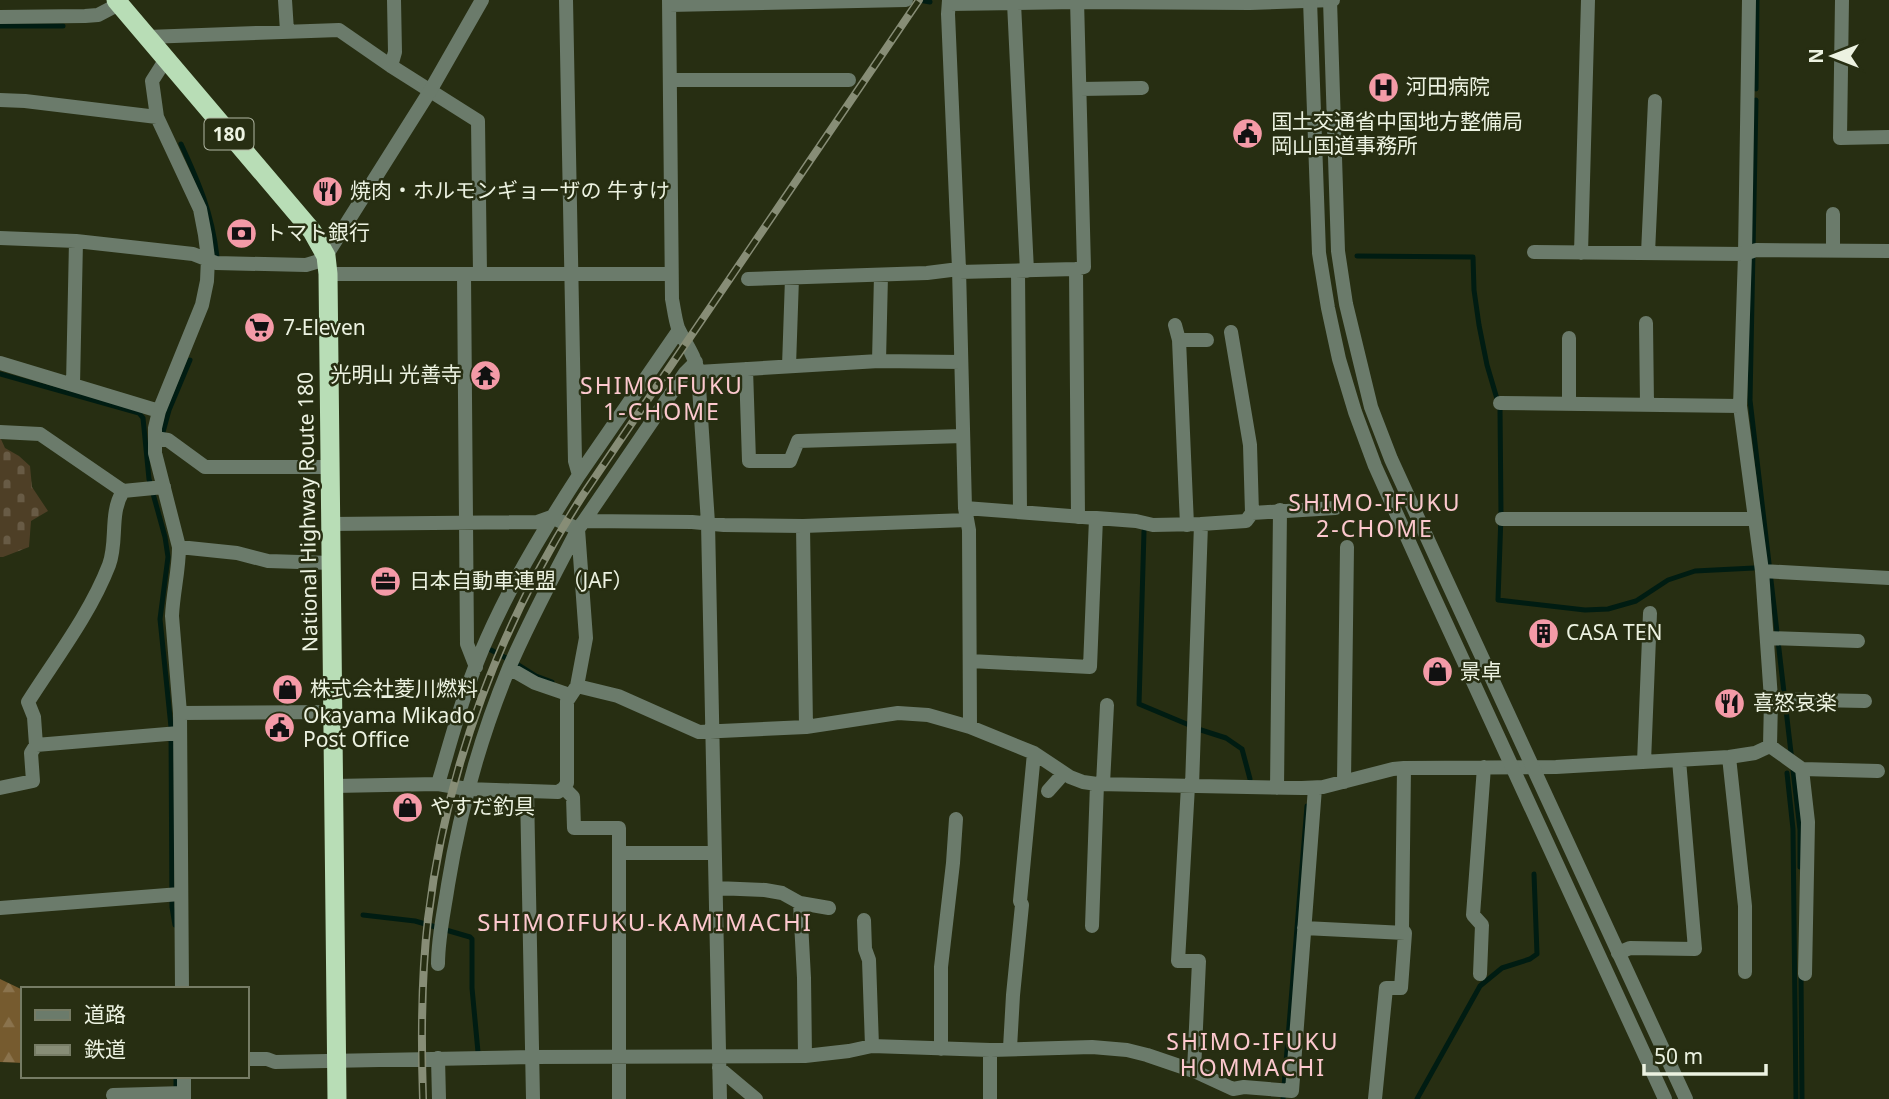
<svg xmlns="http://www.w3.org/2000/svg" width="1889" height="1099" font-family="'Noto Sans','Noto Sans JP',sans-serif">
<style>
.forest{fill:url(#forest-firs)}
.cemetery{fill:url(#cemetery-stones)}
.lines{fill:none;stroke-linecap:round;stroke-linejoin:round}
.stream{stroke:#001c12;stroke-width:5}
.minor{stroke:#6b7b6b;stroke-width:14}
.tertiary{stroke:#6b7b6b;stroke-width:14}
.trunk{stroke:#b8ddb6;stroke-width:19}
.rail-casing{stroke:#878d76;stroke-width:8}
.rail{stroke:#272e12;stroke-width:5;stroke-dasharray:16;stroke-linecap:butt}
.labels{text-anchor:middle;stroke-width:5;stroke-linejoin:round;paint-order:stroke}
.shield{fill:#272e12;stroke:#b1b7a3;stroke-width:2}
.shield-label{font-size:19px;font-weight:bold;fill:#ecf2e1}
.poi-label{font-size:21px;fill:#ecf2e1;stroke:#272e12;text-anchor:start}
.street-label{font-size:21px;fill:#ecf2e1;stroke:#272e12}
.neighbourhood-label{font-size:23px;letter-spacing:2px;fill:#fcc8ce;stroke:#272e12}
.quarter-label{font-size:24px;letter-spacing:2px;fill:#fcc8ce;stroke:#272e12}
</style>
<defs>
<pattern id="forest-firs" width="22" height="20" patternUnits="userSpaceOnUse" patternTransform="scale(1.75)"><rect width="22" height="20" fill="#765b2f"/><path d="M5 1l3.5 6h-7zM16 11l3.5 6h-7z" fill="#8a734d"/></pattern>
<pattern id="cemetery-stones" width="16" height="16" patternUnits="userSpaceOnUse" patternTransform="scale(1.75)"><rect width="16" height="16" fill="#4e3f26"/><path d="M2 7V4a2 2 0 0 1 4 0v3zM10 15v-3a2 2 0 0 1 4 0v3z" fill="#685b45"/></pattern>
</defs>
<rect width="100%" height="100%" fill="#272e12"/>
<path class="forest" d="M0 979 23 990V1063L0 1062Z"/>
<path class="cemetery" d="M0 437 5 448 19 456 30 466 32 487 48 511 31 521 29 547 3 557H0Z"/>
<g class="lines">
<path class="stream" d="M919 0 930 2
M0 26H63
M1756 89 1757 0
M1756 100 1750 400 1800 830V867
M181 144C199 183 212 213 217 257
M1357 256 1473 257 1474 290 1479 325 1487 365 1500 409 1501 515 1498 600 1585 610 1608 609 1636 601 1668 580 1695 571 1754 568
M0 374 139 413 143 418 149 479 165 537 168 557 160 619 171 727 172 907 175 925
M163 432 169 410 190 360
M1144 531 1139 704 1201 730 1226 738 1242 749 1250 779
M491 650 506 658
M517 664 536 676 552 682
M1787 773 1793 829 1796 1099
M363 915 415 921 470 937 472 939V988L478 1052
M1801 975 1802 1099
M176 1076V1091
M1283 1099 1307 806
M1417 1099 1480 986 1502 968 1530 959 1537 954 1534 874"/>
<path class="minor" d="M285 0 287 31
M669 0 672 299C674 309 675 319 678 328 685 343 695 355 698 372L708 523 720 1099
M949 0 948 14 959 269 965 508 969 530 970 727
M1749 0 1745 254 1740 406 1762 571 1771 699 1770 746
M1842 0 1840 138 1889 137
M1014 3 1027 271
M949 4 1077 2 1250 3 1333 0
M669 5 906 0
M0 17 85 16 98 15 119 4
M147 37 339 30 391 66 478 121 480 274
M166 59 152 81 157 117 200 209 205 235 208 258 207 281 202 305 159 411 155 428V453L179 547C179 570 173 593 172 616L180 713 182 989
M391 66 395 52 394 0
M670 80H849
M1080 89 1142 88
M0 100 25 101 157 117
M1833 214V251
M0 238 76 241 193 254 216 263 306 265 316 262 326 256
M1534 252 1745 254 1756 250 1889 251
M1581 253 1588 0
M1648 253 1655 101
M1076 269 1078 517
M1018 271 1020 512
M959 272 1076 269 1084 267 1077 0
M328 274H671
M464 274 467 644 476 667
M748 279 927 273 959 269
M1646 323 1647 405
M1175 325 1179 340 1187 525
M1569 338V404
M1179 340H1207
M879 361 881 275
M0 363 159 411
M789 366 792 278
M746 369 749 461H790L798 441 963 436
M698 372 879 361 961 362
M73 385 76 241
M1500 403 1740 406
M0 432 40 434 123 491 164 487
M155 438 168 440 205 467H330
M579 475 679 330
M965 508 1136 521 1153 525 1201 524 1192 786
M1252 513 1335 508
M1502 519H1755
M584 521 685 373 696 362
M330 524 537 522 551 517 578 529
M1201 524 1246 521 1252 513 1250 445 1231 332
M803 526 806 727
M179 547 237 553 268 561 331 563
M1762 571 1889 578
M1767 638 1858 641
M970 661 1090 667 1096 518
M509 668 535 683 570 695
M577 686 618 696 699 732 806 727 898 713 928 715 970 727 1034 753 1070 777 1083 782 1097 784 1302 788 1323 787 1393 769 1404 768 1556 767 1729 757 1755 753 1770 746
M1771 699 1865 701
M180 713 333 712
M36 745 179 733
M1770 746 1802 769 1808 822 1805 974
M1729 757 1745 906V972
M1644 762 1650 613
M1802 769 1878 771
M1344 782 1347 547
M438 784C447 754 455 723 466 692 492 615 535 543 579 475L575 461 566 0
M1103 784 1107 705
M334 786 438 784 467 789 558 792 564 788 567 783V701L577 686 586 638 578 529
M1188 786 1178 961H1199L1194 1071
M0 788 33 781 31 753 36 745 34 717 28 702C56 658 90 614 109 565 118 541 109 514 123 491
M564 788 573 797 574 828H619V1099
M1277 788 1280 510
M527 791 533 1099
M1048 791 1064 773
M619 853H715
M716 888 765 890 782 893 800 903 829 908
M800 903 804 978 805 1056
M0 908 180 894
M864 920 865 949 869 960 872 1046
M1092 926 1097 784
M1304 928 1405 933
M1618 953 1630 948 1695 949 1679 760
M438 964C438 937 444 912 448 885 460 811 480 738 509 668 529 621 554 575 578 529L584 521 692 522 724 525 803 526 967 520
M1480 974 1482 925 1473 915 1484 767
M1010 1048 1013 995 1022 905 1020 901 1034 753
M941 1049V967L953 863 956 819
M990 1050V1099
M438 1058 439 1099
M247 1059H267L275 1062 532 1057 805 1056 849 1051 872 1046 990 1050 1092 1047 1127 1050 1147 1055 1194 1071 1233 1089 1244 1087 1292 1091 1315 788
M719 1068 756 1099
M184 1076V1099
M113 1095 184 1093
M1375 1099 1386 988H1401L1405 933 1402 929 1404 768"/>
<path class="tertiary" d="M1310 0 1319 253 1328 308 1339 359 1355 412 1375 466 1428 584 1665 1099
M1330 0 1338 251 1346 304 1371 407 1391 459 1445 577 1686 1099
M326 256 430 91 482 0"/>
<path class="trunk" d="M116 0 312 231 326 256 328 274 337 1099"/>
<defs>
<path id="rail" d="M423 1099C421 1039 421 978 428 919 446 768 501 622 583 495L919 0"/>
</defs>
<use href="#rail" class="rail-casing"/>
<use href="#rail" class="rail"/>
</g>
<defs>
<symbol id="hospital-disc" viewBox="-11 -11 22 22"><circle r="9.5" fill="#f49aa7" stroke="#272e12"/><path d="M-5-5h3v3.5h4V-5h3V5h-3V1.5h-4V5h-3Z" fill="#111"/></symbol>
<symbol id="civic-disc" viewBox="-11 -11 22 22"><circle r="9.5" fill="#f49aa7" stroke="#272e12"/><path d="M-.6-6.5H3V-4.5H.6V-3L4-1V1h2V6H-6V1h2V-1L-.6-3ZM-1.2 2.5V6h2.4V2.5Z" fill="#111"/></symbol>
<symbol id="restaurant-disc" viewBox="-11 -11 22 22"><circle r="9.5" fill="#f49aa7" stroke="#272e12"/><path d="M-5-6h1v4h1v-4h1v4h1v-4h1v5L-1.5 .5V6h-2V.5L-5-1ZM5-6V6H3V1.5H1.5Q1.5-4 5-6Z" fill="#111"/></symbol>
<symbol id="bank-disc" viewBox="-11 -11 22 22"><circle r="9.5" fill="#f49aa7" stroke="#272e12"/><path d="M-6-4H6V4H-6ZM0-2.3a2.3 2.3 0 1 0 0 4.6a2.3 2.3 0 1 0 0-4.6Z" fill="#111"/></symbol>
<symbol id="supermarket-disc" viewBox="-11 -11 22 22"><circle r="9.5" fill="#f49aa7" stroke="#272e12"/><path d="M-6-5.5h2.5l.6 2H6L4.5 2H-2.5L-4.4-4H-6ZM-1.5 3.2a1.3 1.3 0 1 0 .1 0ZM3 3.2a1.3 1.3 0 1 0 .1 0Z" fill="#111"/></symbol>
<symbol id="temple-disc" viewBox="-11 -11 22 22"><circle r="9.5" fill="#f49aa7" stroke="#272e12"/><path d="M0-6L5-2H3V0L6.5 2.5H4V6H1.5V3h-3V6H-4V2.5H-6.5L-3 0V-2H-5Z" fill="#111"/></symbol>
<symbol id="office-disc" viewBox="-11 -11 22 22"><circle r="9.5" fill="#f49aa7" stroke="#272e12"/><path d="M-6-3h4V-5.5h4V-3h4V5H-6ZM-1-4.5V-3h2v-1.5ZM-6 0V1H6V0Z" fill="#111"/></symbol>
<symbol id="building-disc" viewBox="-11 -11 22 22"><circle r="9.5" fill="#f49aa7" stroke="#272e12"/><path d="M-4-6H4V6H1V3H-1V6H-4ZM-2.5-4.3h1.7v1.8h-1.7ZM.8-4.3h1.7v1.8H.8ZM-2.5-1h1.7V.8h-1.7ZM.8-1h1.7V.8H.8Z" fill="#111"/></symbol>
<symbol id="shop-disc" viewBox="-11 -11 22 22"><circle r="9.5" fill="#f49aa7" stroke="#272e12"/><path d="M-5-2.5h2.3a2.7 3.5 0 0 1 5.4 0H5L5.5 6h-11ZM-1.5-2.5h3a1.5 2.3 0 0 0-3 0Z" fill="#111"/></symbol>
</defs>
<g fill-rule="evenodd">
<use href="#hospital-disc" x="1366" y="70" width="35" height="35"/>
<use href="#civic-disc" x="1230" y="116" width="35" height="35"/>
<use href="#restaurant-disc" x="310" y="174" width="35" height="35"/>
<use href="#bank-disc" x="224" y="216" width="35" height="35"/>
<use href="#supermarket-disc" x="242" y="310" width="35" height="35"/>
<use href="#temple-disc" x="468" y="358" width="35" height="35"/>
<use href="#office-disc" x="368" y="564" width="35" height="35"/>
<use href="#building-disc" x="1526" y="616" width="35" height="35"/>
<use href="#shop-disc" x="1420" y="654" width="35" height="35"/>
<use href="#shop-disc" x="270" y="672" width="35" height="35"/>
<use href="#restaurant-disc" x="1712" y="686" width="35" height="35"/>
<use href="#civic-disc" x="262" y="710" width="35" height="35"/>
<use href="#shop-disc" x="390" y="790" width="35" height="35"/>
</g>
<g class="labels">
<rect class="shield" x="204.5" y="118.5" width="49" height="31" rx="5"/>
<g class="shield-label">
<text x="229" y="141">180</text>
</g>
<g class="poi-label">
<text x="1406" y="94">河田病院</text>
<text x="1271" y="129">国土交通省中国地方整備局<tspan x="1271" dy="24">岡山国道事務所</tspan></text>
<text x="350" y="198">焼肉・ホルモンギョーザの 牛すけ</text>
<text x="265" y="240">トマト銀行</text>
<text x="283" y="335">7-Eleven</text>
<text x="462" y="382" text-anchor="end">光明山 光善寺</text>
<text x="409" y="588">日本自動車連盟 （JAF）</text>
<text x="1566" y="640">CASA TEN</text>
<text x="1460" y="679">景卓</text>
<text x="310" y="696">株式会社菱川燃料</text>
<text x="1753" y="710">喜怒哀楽</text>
<text x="303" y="723">Okayama Mikado<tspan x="303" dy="24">Post Office</tspan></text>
<text x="430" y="814">やすだ釣具</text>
</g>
<g class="street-label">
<text transform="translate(308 512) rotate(-91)" y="7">National Highway Route 180</text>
</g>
<g class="neighbourhood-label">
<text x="662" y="394">SHIMOIFUKU<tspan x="662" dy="26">1-CHOME</tspan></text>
<text x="1375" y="511">SHIMO-IFUKU<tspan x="1375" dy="26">2-CHOME</tspan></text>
<text x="1253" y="1050">SHIMO-IFUKU<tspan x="1253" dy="26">HOMMACHI</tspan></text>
</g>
<g class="quarter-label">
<text x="645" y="931">SHIMOIFUKU-KAMIMACHI</text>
</g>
</g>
<rect x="21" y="987" width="228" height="91" fill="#272e12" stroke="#767c65" stroke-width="2"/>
<rect x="35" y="1010" width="35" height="10" fill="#6b7b6b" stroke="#767c65" stroke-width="2"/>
<text x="84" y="1022" font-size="21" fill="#ecf2e1">道路</text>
<rect x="35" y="1045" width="35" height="10" fill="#878d76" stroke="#767c65" stroke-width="2"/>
<text x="84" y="1057" font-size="21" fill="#ecf2e1">鉄道</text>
<g transform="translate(1833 56) rotate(270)" stroke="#272e12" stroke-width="5" paint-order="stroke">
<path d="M0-5L12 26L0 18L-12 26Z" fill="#ecf2e1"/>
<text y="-10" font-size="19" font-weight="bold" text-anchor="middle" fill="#ecf2e1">N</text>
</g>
<path d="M1644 1064v10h122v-10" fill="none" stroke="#ecf2e1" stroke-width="3.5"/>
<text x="1654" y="1064" font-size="21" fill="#ecf2e1" stroke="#272e12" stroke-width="5" paint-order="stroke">50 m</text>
</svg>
